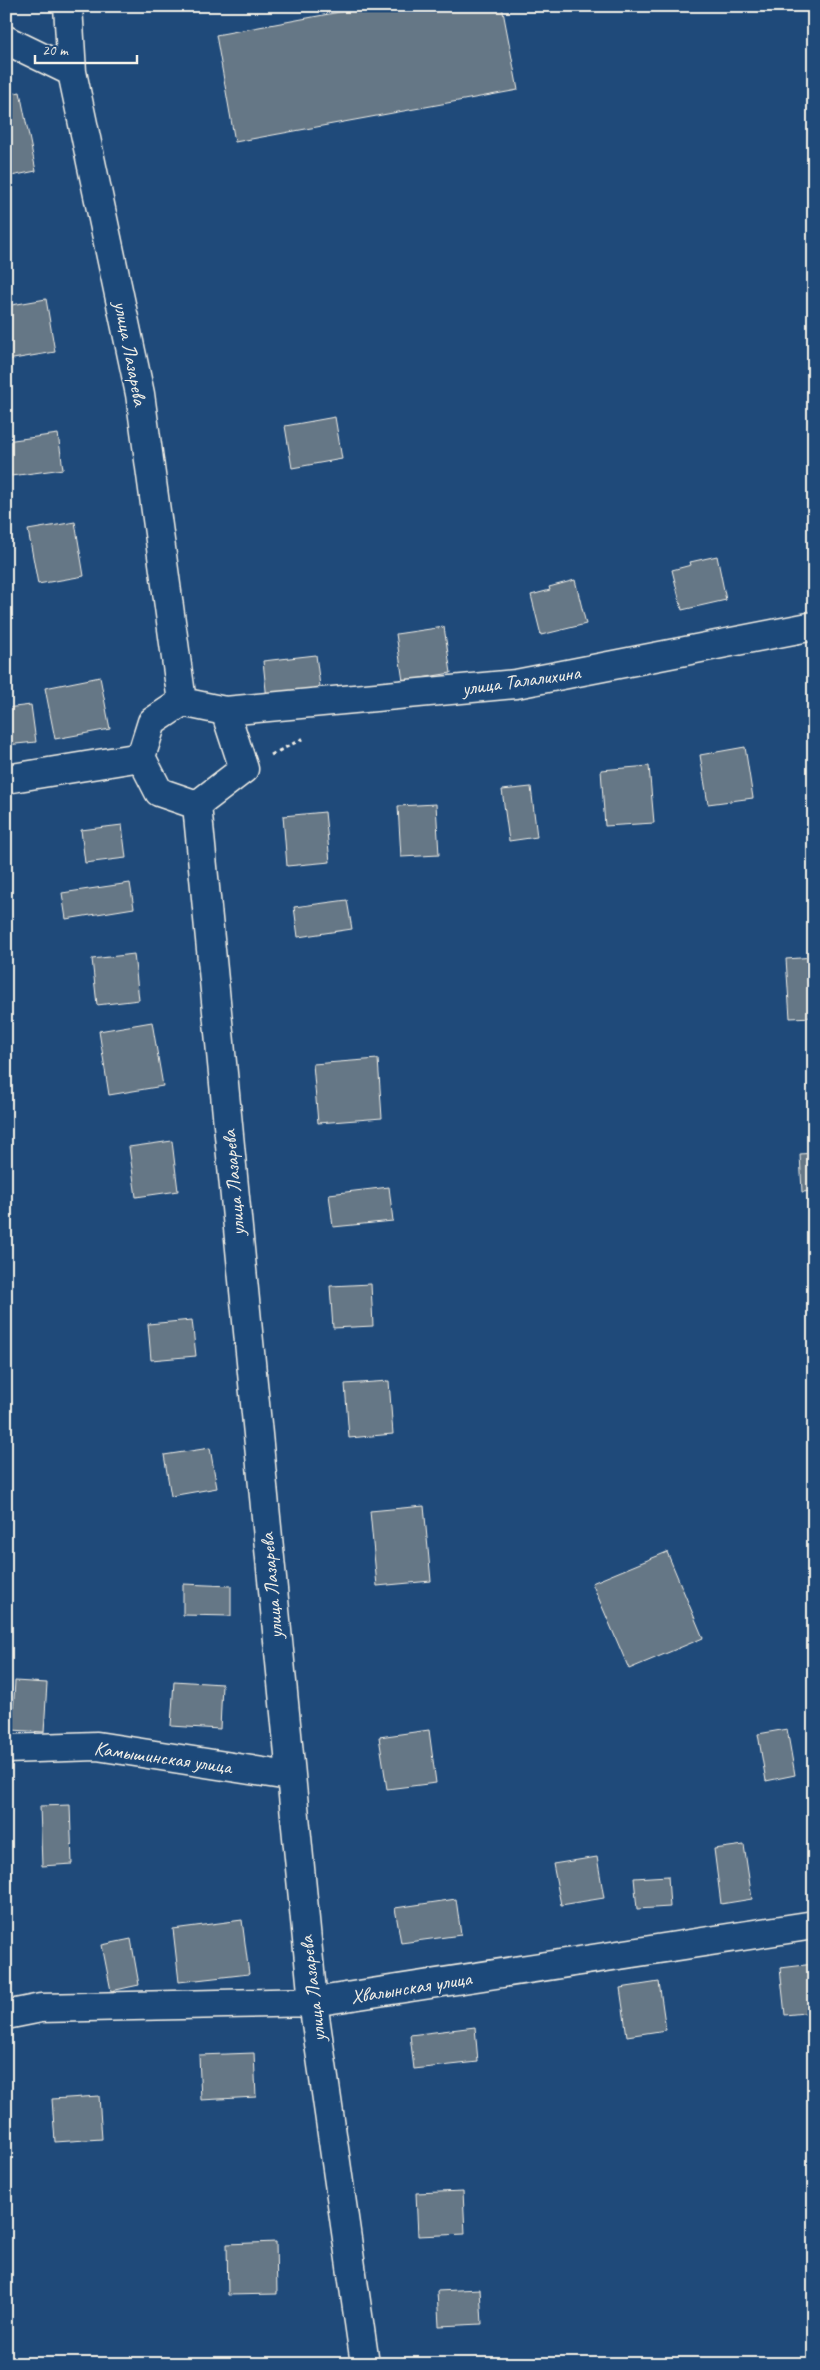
<svg xmlns="http://www.w3.org/2000/svg" width="820" height="2370" font-family="Caveat,sans-serif">
<style>
.building{fill:#657786;stroke:#f4f1e8}
.lines{fill:none;stroke-linecap:round;stroke-linejoin:round}
.minor-casing{stroke:#f4f1e8;stroke-width:31}
.tertiary-casing{stroke:#f4f1e8;stroke-width:31}
.path{stroke:#f4f1e8;stroke-width:3;stroke-dasharray:4 4;stroke-linecap:butt}
.minor{stroke:#1f4a7a;stroke-width:28}
.tertiary{stroke:#1f4a7a;stroke-width:28}
.labels{text-anchor:middle;stroke-width:4.5;stroke-linejoin:round;paint-order:stroke}
.street-label{font-size:20px;fill:#f4f1e8;stroke:#1f4a7a}
</style>
<rect width="100%" height="100%" fill="#1f4a7a"/>
<filter id="ink" filterUnits="userSpaceOnUse"><feTurbulence type="fractalNoise" baseFrequency=".02" numOctaves="2"/><feDisplacementMap in="SourceGraphic" scale="10" xChannelSelector="R" yChannelSelector="G"/><feConvolveMatrix kernelMatrix="1 2 1 2 8 2 1 2 1" color-interpolation-filters="sRGB"/></filter>
<g filter="url(#ink)">
<path class="building" d="M372 6H502L518 90 235 142 216 35Z
M20 92 36 171 6 177V95Z
M46 299 55 352 7 360 6 306Z
M335 417 342 459 292 468 285 426Z
M58 434 63 469 11 476 6 441Z
M75 522 84 576 38 584 28 530Z
M717 556 726 600 682 610 672 570 691 565 690 562Z
M575 580 586 624 541 635 531 595 550 590 549 587Z
M444 627 451 673 403 681 396 634Z
M316 655 321 694 267 700 263 661Z
M100 677 110 729 55 739 45 688Z
M31 705 36 742 6 745V708Z
M745 747 753 798 708 804 700 755Z
M649 766 654 823 605 826 601 770Z
M531 787 537 837 509 841 502 790Z
M436 804 439 855 401 857 398 806Z
M325 812 330 862 287 866 283 816Z
M122 825 126 858 85 863 81 830Z
M130 883 134 908 66 919 62 893Z
M347 900 352 929 298 937 294 907Z
M134 954 139 1000 97 1005 92 959Z
M814 957V1017L790 1018 786 959Z
M152 1022 163 1086 109 1095 99 1031Z
M378 1059 382 1118 318 1123 313 1064Z
M172 1141 178 1191 136 1197 129 1147Z
M814 1153V1191L802 1192 800 1154Z
M389 1187 393 1221 333 1227 329 1194Z
M814 1228V1268L808 1229Z
M371 1284 373 1326 333 1328 330 1286Z
M192 1320 196 1356 151 1360 148 1324Z
M389 1381 393 1434 349 1438 345 1384Z
M210 1448 217 1488 171 1496 164 1455Z
M424 1506 431 1581 377 1586 370 1511Z
M667 1552 703 1638 629 1669 592 1583Z
M183 1584 231 1586V1616L183 1615Z
M15 1681 47 1683 44 1732 12 1730Z
M174 1681 222 1684 220 1729 171 1726Z
M787 1729 795 1775 766 1781 758 1734Z
M429 1730 436 1783 387 1789 379 1737Z
M70 1805 72 1864 42 1866 40 1806Z
M744 1845 752 1899 721 1904 714 1849Z
M597 1857 604 1898 561 1905 553 1864Z
M668 1876 670 1907 637 1909 634 1878Z
M456 1899 461 1935 401 1943 395 1908Z
M242 1920 249 1974 179 1982 173 1929Z
M131 1939 139 1985 111 1991 102 1945Z
M814 1964V2012L785 2015 780 1968Z
M659 1982 666 2030 627 2036 620 1988Z
M475 2027 478 2062 414 2069 410 2035Z
M254 2053 256 2097 201 2100 199 2055Z
M99 2096 102 2139 55 2142 52 2099Z
M463 2191 465 2234 418 2236 416 2193Z
M276 2242 277 2294 228 2295 227 2244Z
M480 2289 482 2324 439 2326 437 2291Z"/>
<g class="lines">
<defs>
<path id="minor" d="M68 6 72 72 140 394 182 702
M6 40 72 72
M182 702 225 711 244 769 197 805 159 792 141 757 152 722Z
M225 711 516 684 814 626
M197 805 313 2002 365 2364
M6 1749 97 1746 289 1776
M6 2015 41 2008 313 2002 814 1925"/>
<path id="tertiary" d="M6 779 141 757"/>
</defs>
<use href="#minor" class="minor-casing"/>
<use href="#tertiary" class="tertiary-casing"/>
<path class="path" d="M271 755 306 737"/>
<use href="#minor" class="minor"/>
<use href="#tertiary" class="tertiary"/>
</g>
</g>
<g class="labels">
<g class="street-label">
<text transform="translate(131 353) rotate(79)" y="7">улица Лазарева</text>
<text transform="translate(521 680) rotate(-8)" y="7">улица Талалихина</text>
<text transform="translate(233 1183) rotate(-95)" y="7">улица Лазарева</text>
<text transform="translate(271 1586) rotate(-95)" y="7">улица Лазарева</text>
<text transform="translate(163 1757) rotate(8)" y="7">Камышинская улица</text>
<text transform="translate(411 1987) rotate(-9)" y="7">Хвалынская улица</text>
<text transform="translate(312 1989) rotate(-97)" y="7">улица Лазарева</text>
</g>
</g>
<rect width="820" height="2370" fill="none" stroke="#1f4a7a" stroke-width="25"/>
<rect x="12" y="12" width="795" height="2345" fill="none" stroke="#f4f1e8" stroke-width="2" filter="url(#ink)"/>
<path d="M35 55v8h102v-8" fill="none" stroke="#f4f1e8" stroke-width="2.5"/>
<text x="42" y="55" font-size="15" fill="#f4f1e8" stroke="#1f4a7a" stroke-width="4" paint-order="stroke">20 m</text>
</svg>
